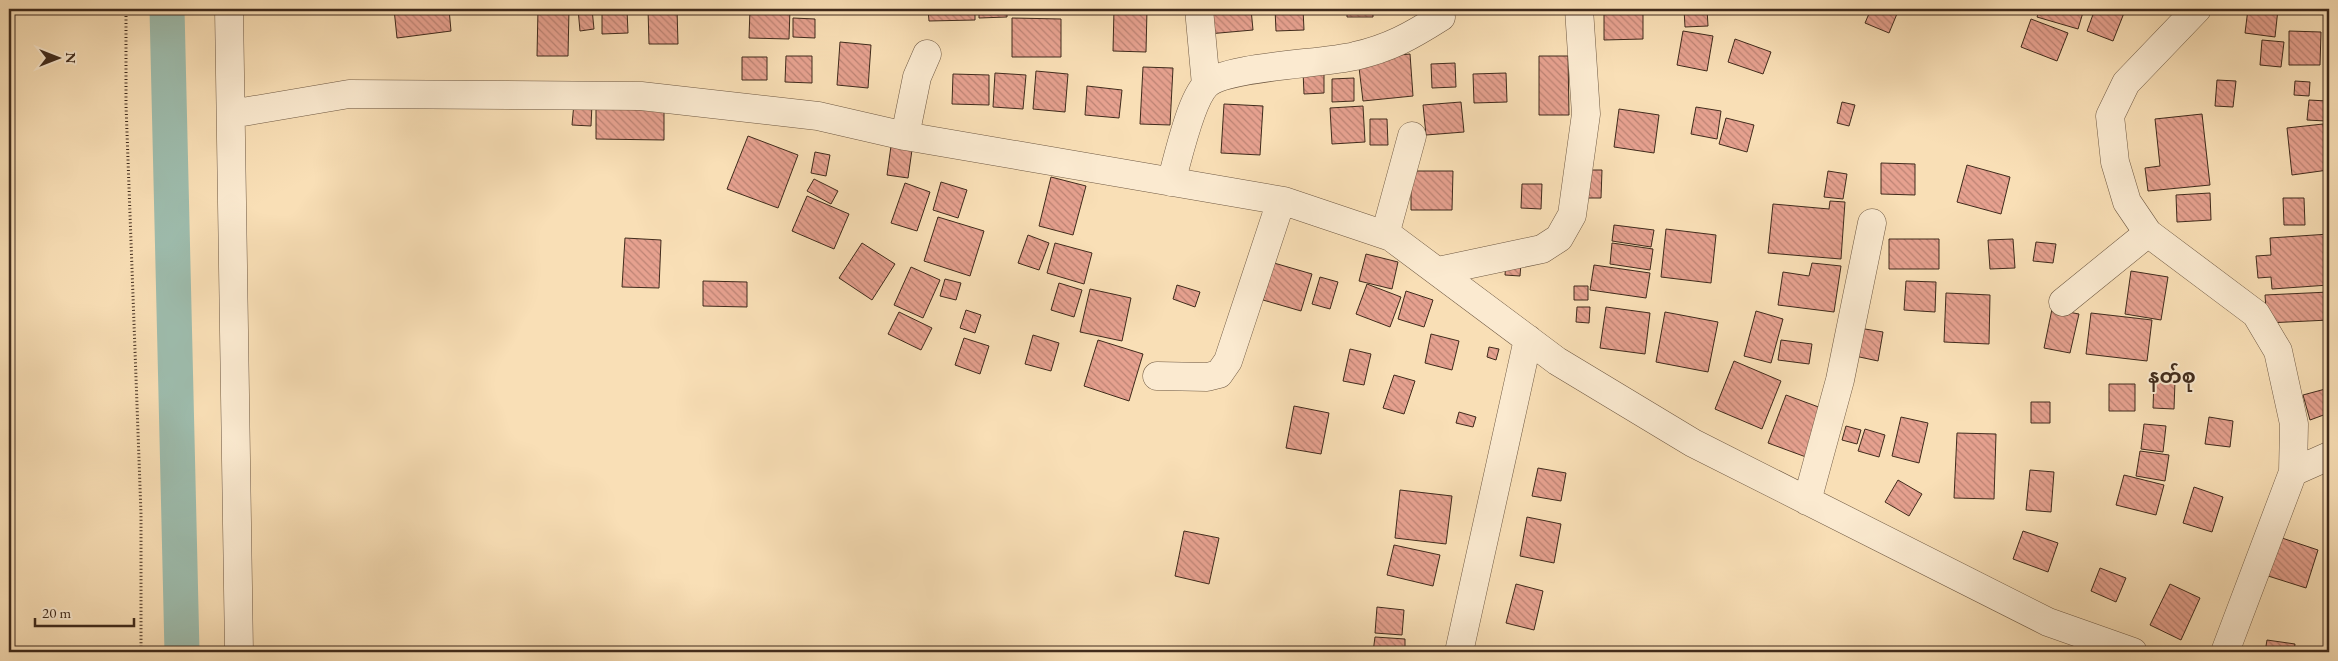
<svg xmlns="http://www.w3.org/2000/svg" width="2338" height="661" font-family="'EB Garamond','Noto Sans Myanmar',serif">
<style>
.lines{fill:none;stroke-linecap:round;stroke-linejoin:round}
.canal{stroke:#9ebdae;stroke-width:35}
.building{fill:url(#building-back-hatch);stroke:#402b1c}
.minor-casing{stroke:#6e5842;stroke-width:29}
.path{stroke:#402b1c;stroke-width:3;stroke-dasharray:1 2.5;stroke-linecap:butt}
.minor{stroke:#fbead0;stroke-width:28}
.labels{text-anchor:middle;stroke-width:4;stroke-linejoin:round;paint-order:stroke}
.quarter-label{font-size:20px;font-weight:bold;fill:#402b1c;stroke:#fbead0}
</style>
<defs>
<pattern id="building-back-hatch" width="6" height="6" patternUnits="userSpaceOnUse" patternTransform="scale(1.25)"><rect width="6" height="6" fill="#e6a18f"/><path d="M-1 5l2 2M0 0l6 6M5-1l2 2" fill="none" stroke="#bc8374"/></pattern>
</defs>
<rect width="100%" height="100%" fill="#f9dfb6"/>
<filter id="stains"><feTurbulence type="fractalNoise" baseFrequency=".004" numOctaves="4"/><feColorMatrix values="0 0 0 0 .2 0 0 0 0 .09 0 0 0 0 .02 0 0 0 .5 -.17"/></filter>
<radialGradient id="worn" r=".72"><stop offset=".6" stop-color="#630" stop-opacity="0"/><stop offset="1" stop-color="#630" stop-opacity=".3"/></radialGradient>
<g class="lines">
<path class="canal" d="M167 9 182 652"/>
</g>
<path class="building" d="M394 9H449L451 31 397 38Z
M538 9H569L568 56H537Z
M578 9H592L594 29 580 31Z
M648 9H677L678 44H649Z
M750 9H790L789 39 749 38Z
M928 9H975V20L929 21Z
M979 9H1007V17L979 18Z
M1021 9H1039V14H1021Z
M1114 9H1147L1146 52 1113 51Z
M1205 9H1251L1253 30 1208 34Z
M1275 9H1303L1304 30 1276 31Z
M1347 9H1373V17H1347Z
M1684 9H1707L1708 26 1685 27Z
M1871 9H1899L1889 33 1865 23Z
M2040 9H2084L2078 29 2037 17Z
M2095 9H2112L2124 13 2113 41 2087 31Z
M2248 9H2278L2275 37 2245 33Z
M627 10 628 33 602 34V11Z
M1643 12V39L1604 40V13Z
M793 18 815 19V38L793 37Z
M1012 18 1061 19V57H1012Z
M2031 19 2068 33 2057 61 2021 47Z
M1683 31 1713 36 1707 71 1677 65Z
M2289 31 2321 32 2320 65H2289Z
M1735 39 1771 52 1763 74 1728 62Z
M2262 40 2284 42 2281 67 2260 65Z
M840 42 871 45 868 88 837 85Z
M1410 54 1413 96 1363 101 1358 59Z
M786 56H812V83L785 82Z
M1539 56H1568L1569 115H1539Z
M742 57H767V80H742Z
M1455 63 1456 87 1432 88 1431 64Z
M1143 67 1173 68 1170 125 1140 124Z
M1036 71 1068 74 1065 112 1033 109Z
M1303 71H1324V93L1304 94Z
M995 73 1026 75 1023 109 993 107Z
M1506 73 1507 102 1474 103 1473 74Z
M953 74 989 75V105L952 104Z
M1354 78V101L1332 102V79Z
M2217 80 2236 81 2233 107 2215 106Z
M2295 81 2310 82 2309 96 2294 95Z
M1087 86 1122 90 1119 118 1085 115Z
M2309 100 2327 101 2326 121 2307 120Z
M1461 102 1464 132 1426 135 1423 105Z
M1842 102 1855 105 1849 126 1837 123Z
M574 103 592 104 591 126 572 125Z
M1224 104 1263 106 1260 155 1221 153Z
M1363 106 1365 142 1332 144 1330 108Z
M1696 107 1721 111 1717 139 1691 134Z
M596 109 664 110V140L596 139Z
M1619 109 1659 115 1654 153 1614 147Z
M2202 114 2210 185 2148 191 2145 168 2160 166 2155 119Z
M1726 118 1754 125 1747 152 1719 144Z
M1370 119H1387L1388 145H1370Z
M2323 124 2328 170 2292 175 2287 128Z
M748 136 798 155 778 208 727 189Z
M891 146 912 150 908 178 887 175Z
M815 152 830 155 826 176 811 173Z
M1881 163 1915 164V195L1881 194Z
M1967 165 2010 177 2001 214 1957 202Z
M1584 170H1602L1601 198H1584Z
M1411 171H1453L1452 210H1411Z
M1828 171 1847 174 1843 199 1824 197Z
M1051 177 1086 186 1073 235 1039 226Z
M814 179 838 191 831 204 807 191Z
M941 182 967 190 958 218 933 210Z
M905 183 930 192 917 231 891 223Z
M1522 184H1542L1541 209 1521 208Z
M2210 193 2211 220 2177 222 2176 195Z
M807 196 849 214 834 249 792 231Z
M2283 198H2304L2305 225H2284Z
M1830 201 1845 202 1841 259 1768 253 1773 204 1829 209Z
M938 217 984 231 970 276 924 261Z
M1614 225 1654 230 1651 247 1612 241Z
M1666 229 1716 235 1711 283 1661 277Z
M2329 234V285L2272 289 2271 277 2258 278 2256 256 2271 255 2270 238Z
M1028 235 1049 243 1039 270 1018 263Z
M625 238 661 240 659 288 622 287Z
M1889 239H1939V269H1889Z
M2013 239 2015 268 1990 269 1988 240Z
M2036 242 2056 244 2053 263 2033 261Z
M862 243 895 264 872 300 839 278Z
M1055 243 1092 253 1084 284 1047 273Z
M1612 243 1653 249 1650 270 1610 264Z
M1366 254 1398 262 1392 289 1359 281Z
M1506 262 1521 263 1520 276 1505 275Z
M1274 263 1312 274 1301 311 1263 300Z
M1812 263 1841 266 1834 312 1778 305 1783 272 1809 276Z
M1594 265 1650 273 1646 298 1590 290Z
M911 267 940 280 923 318 894 305Z
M2131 271 2168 277 2161 320 2125 314Z
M1320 277 1338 282 1330 309 1312 304Z
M945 279 961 283 956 300 940 296Z
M703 281 747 282V307L703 306Z
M1906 281 1936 282 1935 312 1904 310Z
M1059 283 1082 290 1074 317 1051 310Z
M1367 284 1401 297 1390 327 1356 314Z
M1177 285 1200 292 1195 307 1173 299Z
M1574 286H1588V300H1574Z
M1090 289 1131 298 1122 341 1080 332Z
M1406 291 1433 300 1424 327 1398 319Z
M2329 292V320L2267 323 2265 295Z
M1946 293 1990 295 1989 344 1944 342Z
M1577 307H1590L1589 323 1576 322Z
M1606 307 1650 313 1645 354 1600 348Z
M2052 309 2079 314 2070 353 2044 348Z
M966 310 981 315 975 333 960 328Z
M1756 311 1783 319 1771 363 1744 356Z
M899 312 932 328 921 350 888 334Z
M1665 312 1718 322 1708 372 1656 362Z
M2091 313 2152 320 2147 361 2086 354Z
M1859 328 1883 332 1878 361 1855 356Z
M1431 334 1459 341 1452 370 1425 363Z
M1033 335 1059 343 1051 371 1025 364Z
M964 338 989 346 980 374 955 365Z
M1098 340 1143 354 1129 401 1084 386Z
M1781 340 1812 344 1809 364 1778 360Z
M1489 347 1499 349 1496 360 1487 357Z
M1350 349 1371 354 1364 385 1343 381Z
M1734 361 1781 381 1762 429 1715 409Z
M1394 375 1415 381 1404 414 1383 408Z
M2154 380 2175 381 2174 409 2153 408Z
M2109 384H2135V411H2109Z
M2329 388V413L2310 420 2303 395Z
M1786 395 1824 409 1806 457 1768 443Z
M2031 402H2050V423H2031Z
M1294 406 1329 413 1321 454 1286 448Z
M1459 412 1476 417 1473 427 1456 423Z
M1901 417 1928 423 1919 463 1892 456Z
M2209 417 2233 421 2230 447 2205 444Z
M2144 424 2166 426 2163 452 2141 449Z
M1846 426 1861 430 1857 444 1842 440Z
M1865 429 1885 435 1879 457 1858 451Z
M1957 433 1996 434 1994 499 1954 498Z
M2140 451 2169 455 2165 481 2136 476Z
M1538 468 1566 473 1561 501 1532 496Z
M2030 470 2054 472 2051 512 2026 510Z
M2124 475 2164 485 2156 515 2116 505Z
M1898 480 1922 494 1909 516 1885 502Z
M2194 487 2223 497 2212 532 2183 523Z
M1400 490 1452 496 1446 544 1395 538Z
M1527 517 1561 524 1554 563 1520 556Z
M1184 531 1219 538 1209 584 1175 576Z
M2023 531 2058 543 2048 572 2013 559Z
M2276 536 2318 550 2306 588 2265 575Z
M1394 545 1440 555 1433 586 1387 575Z
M2100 568 2126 578 2116 602 2091 591Z
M1516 584 1543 591 1534 630 1506 623Z
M2170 584 2200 598 2181 640 2150 625Z
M1377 607 1404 610 1402 635 1375 633Z
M1375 637 1405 639V652H1373Z
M2267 640 2295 644 2294 652H2265Z"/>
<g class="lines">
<defs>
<path id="minor" d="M229 9 239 652
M1199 9 1206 85
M2197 9 2126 83 2110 116 2115 162 2127 202 2148 233 2256 314 2278 351 2294 424 2293 472 2225 652
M231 114 349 94 641 96 818 116 905 136 1284 201 1391 237 1557 361 1693 443 2048 622 2133 652
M905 136 917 77 927 54
M1171 182C1178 159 1190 101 1206 85 1224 66 1324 64 1355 56 1390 48 1411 36 1441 17
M1385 235 1412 136
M1438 271 1542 249 1559 238 1572 215 1586 114 1579 9
M2063 302 2148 233
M1157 376 1207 377 1219 374 1228 361 1281 201
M2293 472 2329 456
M1807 501 1840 380 1872 223
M1459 652 1528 339"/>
</defs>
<use href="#minor" class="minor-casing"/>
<path class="path" d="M126 9V105L141 514V652"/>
<use href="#minor" class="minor"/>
</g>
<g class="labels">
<g class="quarter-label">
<text x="2172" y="383">နတ်စု</text>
</g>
</g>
<rect width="2338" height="661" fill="none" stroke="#f9dfb6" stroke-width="30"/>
<rect x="10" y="10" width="2318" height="641" fill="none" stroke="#402b1c" stroke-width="2.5"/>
<rect x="15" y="15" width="2308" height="631" fill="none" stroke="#402b1c"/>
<g transform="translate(58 58) rotate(90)" stroke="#fbead0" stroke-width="4" paint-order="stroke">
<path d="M0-4L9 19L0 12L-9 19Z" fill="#402b1c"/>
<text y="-8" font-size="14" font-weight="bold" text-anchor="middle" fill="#402b1c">N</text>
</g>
<path d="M35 618v8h99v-8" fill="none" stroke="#402b1c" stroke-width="2.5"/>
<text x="42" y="618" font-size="15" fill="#402b1c" stroke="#fbead0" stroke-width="4" paint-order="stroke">20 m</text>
<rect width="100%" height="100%" filter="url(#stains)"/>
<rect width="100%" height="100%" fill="url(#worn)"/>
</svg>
